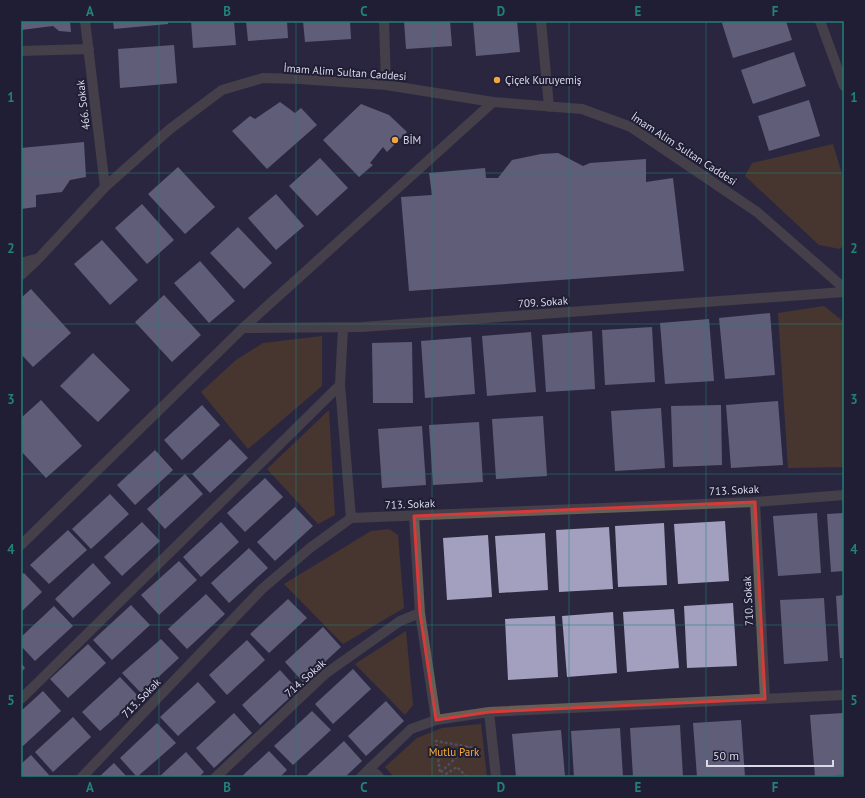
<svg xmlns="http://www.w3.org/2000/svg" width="865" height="798" font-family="'PT Sans',sans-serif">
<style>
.green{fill:#6a4a1c}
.building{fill:#a2a0be}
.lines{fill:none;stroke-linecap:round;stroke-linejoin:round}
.path{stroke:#7c7a8e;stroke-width:2.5;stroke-dasharray:3 2;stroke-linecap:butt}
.minor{stroke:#675e54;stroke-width:10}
.marked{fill:none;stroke:#d63a3b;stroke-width:3;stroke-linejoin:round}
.grid{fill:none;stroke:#23807a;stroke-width:1;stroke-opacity:0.55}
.poi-dot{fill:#eea73c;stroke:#201e35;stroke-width:1.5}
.labels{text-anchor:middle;stroke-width:4;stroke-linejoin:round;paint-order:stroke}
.street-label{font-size:11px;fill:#dad9e9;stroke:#201e35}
.poi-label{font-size:11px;fill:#dad9e9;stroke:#201e35;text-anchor:start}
.park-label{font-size:11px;fill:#fdaf33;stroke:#201e35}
.neatline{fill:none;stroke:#23807a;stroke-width:1.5}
.grid-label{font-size:13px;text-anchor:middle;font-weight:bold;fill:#23807a}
</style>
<rect width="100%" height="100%" fill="#2a273f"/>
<path class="green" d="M833 144 844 181V244L840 249 819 245 745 176 752 163Z
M824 306 844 322V467L788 468 778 313Z
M322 336V386L248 449 201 392 236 360 263 343Z
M329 410 335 515 318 524 267 469Z
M389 529 398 535 404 608 343 644 284 584 371 531Z
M406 631 413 705 405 715 355 664Z
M481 724 487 777H394L385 767 417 738 442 728Z"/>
<path class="building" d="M21 21H70L71 32 59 31 53 26 21 30Z
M113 21H168V24L114 29Z
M191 21H234L236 45 193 48Z
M246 21H287L288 38 248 41Z
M303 21H350L351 39 305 42Z
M404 21H450L452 46 406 49Z
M473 21H517L520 52 476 56Z
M727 21H786L792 40 733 58 722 23Z
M174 45 177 83 120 88 118 49Z
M794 52 806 86 753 104 741 70Z
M809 100 820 136 769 151 758 116Z
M280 102 295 113 301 108 317 125 267 169 232 131 250 116 255 119Z
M361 104 389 115 407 132 387 152 383 147 370 163 373 165 359 177 323 140Z
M84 142 86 177 70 180 62 192 36 195V207L21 209V148Z
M558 153 583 166 590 163 646 159V182L673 178 684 271 409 291 401 197 432 195 429 173 485 168 486 178H498L512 160 541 154Z
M320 158 348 188 317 216 289 186Z
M178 167 215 207 185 234 148 194Z
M276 194 304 226 276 250 248 218Z
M142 204 174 240 147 264 115 228Z
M238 227 272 263 244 289 210 253Z
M102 240 138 280 110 305 74 264Z
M200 261 235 301 209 323 174 283Z
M31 289 71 333 33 367 21 354V298Z
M164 295 201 335 172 362 135 322Z
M770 313 775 375 725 379 719 318Z
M709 319 714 381 665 384 660 323Z
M652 327 655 382 605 385 602 330Z
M592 331 595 389 546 392 542 335Z
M531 332 536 392 487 396 482 336Z
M471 337 475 394 425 398 421 341Z
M412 342 413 403H373L372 343Z
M93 353 130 390 98 422 60 386Z
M41 400 82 446 46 478 21 451V418Z
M778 401 783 465 731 468 726 405Z
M202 405 220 425 182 460 164 440Z
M721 405 722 465 673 467 671 406Z
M661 408 665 468 615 471 611 411Z
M543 416 547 476 496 479 492 419Z
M479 422 483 482 433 485 429 425Z
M422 426 426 485 382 488 378 429Z
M230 439 248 458 210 493 192 474Z
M155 450 173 470 135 505 117 485Z
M185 474 203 494 165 529 147 509Z
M265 478 283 497 245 532 227 513Z
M110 494 129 514 91 549 72 529Z
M295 507 313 526 275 561 257 542Z
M817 513 821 573 778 576 773 516Z
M844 513V571L831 572 827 514Z
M725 521 729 581 678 584 674 524Z
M142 522 160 541 122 576 104 557Z
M221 522 239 542 201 577 183 557Z
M664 523 667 585 618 587 615 526Z
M609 527 613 589 559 592 556 530Z
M68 530 87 550 49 584 30 565Z
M545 533 548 590 499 593 495 536Z
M488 535 492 597 447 600 443 538Z
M249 548 268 568 229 603 211 583Z
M179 561 197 580 159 615 141 595Z
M93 563 111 583 73 618 55 599Z
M24 573 42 592 21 612V575Z
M206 594 225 614 187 649 168 629Z
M844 595V658H840L836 596Z
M824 598 828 661 784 664 780 600Z
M288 599 307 618 269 653 250 634Z
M733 603 737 666 687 668 684 606Z
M131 605 150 625 112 660 93 640Z
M54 606 73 626 35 661 21 646V637Z
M674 609 679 668 627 672 623 612Z
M613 612 617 673 567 677 562 616Z
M555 616 558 677 508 680 505 619Z
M323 627 341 647 303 682 285 662Z
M161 639 179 658 141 693 122 673Z
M247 640 265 660 227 695 209 675Z
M88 644 106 663 68 698 50 679Z
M21 663 25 668 21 672Z
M353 669 371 689 333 724 315 704Z
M280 670 298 690 260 725 242 705Z
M120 677 139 697 100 731 82 712Z
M198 682 216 702 178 736 160 717Z
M43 691 61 711 23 746 21 744V711Z
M386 701 404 721 366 756 348 736Z
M312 711 331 730 293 765 274 746Z
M234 713 252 733 214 768 196 748Z
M844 713V775L815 777 810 715Z
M73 717 91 737 53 772 35 752Z
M741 720 745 777H697L693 723Z
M157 723 176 743 137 777 120 758Z
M680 725 683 777H633L630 728Z
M620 728 623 777H574L571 731Z
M561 730 565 777H516L512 734Z
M344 741 362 761 345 777H307L306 776Z
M269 751 287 770 280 777H241Z
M186 752 204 772 199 777H159Z
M31 755 49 775 47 777H21V764Z
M114 763 127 777H99Z"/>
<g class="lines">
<path class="path" d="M468 746 440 773 436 741 480 749
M441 777 457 767 467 777"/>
<path class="minor" d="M85 21 105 187
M384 21 386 85
M541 21 549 107
M820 21 844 86
M21 51 89 49
M21 263 39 258 105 187 170 129 222 90 263 78 300 79 386 85 493 102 582 109 631 127 757 212 844 288
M21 275 37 260
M243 328 362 327 844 292
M343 328 340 385 351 518
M755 502 765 699
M414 516 420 613 436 720
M21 545 243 328 493 102
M21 699 340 385
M489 712 496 777
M370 768 379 777
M82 777 262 589 310 548 351 518 755 502 844 495
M216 777 325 674 400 621 420 613
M361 777 411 729 436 720 489 712 844 695"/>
</g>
<path d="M0 0H865V798H0ZM755 502 765 699 489 712 436 720 420 613 414 516Z" fill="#2a273f" fill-opacity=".55" fill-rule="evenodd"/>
<path class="marked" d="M755 502 765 699 489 712 436 720 420 613 414 516Z"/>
<path class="grid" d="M159 21V777M296 21V777M432 21V777M569 21V777M706 21V777M21 173H844M21 324H844M21 474H844M21 625H844"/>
<g class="poi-dot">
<circle cx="497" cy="80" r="4"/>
<circle cx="395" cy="140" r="4"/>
</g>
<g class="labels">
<g class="street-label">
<text transform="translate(345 72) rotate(4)" y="4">İmam Alim Sultan Caddesi</text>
<text transform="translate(83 105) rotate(-97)" y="4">466. Sokak</text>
<text transform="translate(684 149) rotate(33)" y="4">İmam Alim Sultan Caddesi</text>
<text transform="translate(543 302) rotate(-4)" y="4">709. Sokak</text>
<text transform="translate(734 490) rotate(-3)" y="4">713. Sokak</text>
<text transform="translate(410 504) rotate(-2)" y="4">713. Sokak</text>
<text transform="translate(748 601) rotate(-93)" y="4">710. Sokak</text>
<text transform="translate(305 678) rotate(-42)" y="4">714. Sokak</text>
<text transform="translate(141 698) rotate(-46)" y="4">713. Sokak</text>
</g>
<g class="poi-label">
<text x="505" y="84">Çiçek Kuruyemiş</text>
<text x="403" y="144">BİM</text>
</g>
<g class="park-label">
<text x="454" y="756">Mutlu Park</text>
</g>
</g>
<rect width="865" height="798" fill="none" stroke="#201e35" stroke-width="44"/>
<path d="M707 760v6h126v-6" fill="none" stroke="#dad9e9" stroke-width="2"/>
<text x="713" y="760" font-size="12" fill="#dad9e9" stroke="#201e35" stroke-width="3" paint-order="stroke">50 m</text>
<rect x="22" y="22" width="821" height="754" class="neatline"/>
<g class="grid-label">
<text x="90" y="16">A</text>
<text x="227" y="16">B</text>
<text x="364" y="16">C</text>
<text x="501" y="16">D</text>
<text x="638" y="16">E</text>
<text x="775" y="16">F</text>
<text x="11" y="102">1</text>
<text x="854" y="102">1</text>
<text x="11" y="253">2</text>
<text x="854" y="253">2</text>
<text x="11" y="404">3</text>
<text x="854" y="404">3</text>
<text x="11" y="554">4</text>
<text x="854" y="554">4</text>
<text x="11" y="705">5</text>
<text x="854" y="705">5</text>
<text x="90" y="792">A</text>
<text x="227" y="792">B</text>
<text x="364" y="792">C</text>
<text x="501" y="792">D</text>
<text x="638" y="792">E</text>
<text x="775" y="792">F</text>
</g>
</svg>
